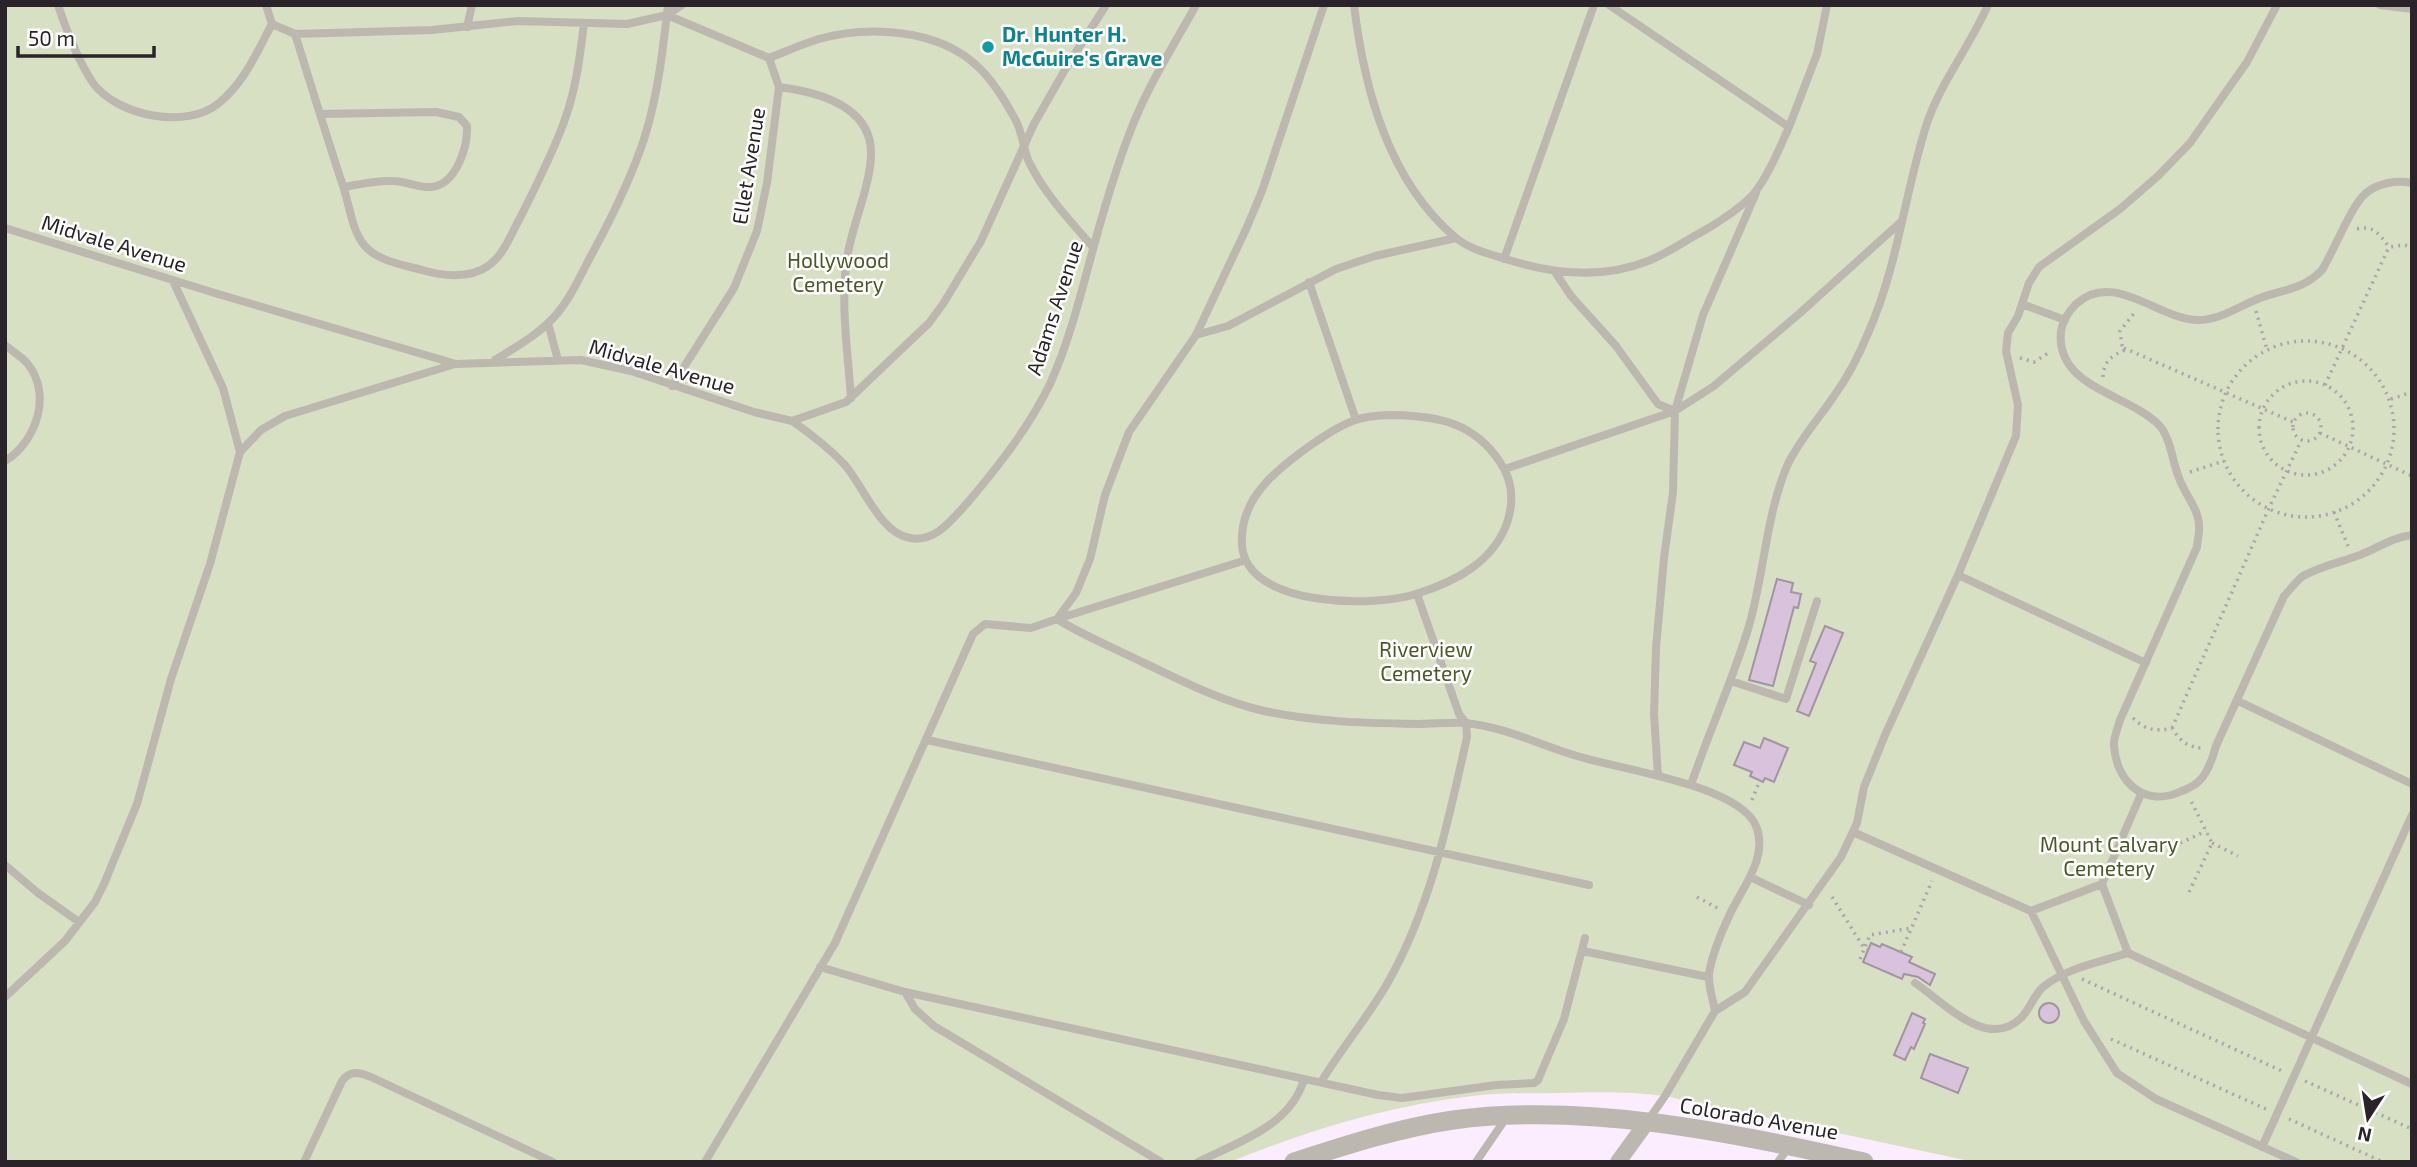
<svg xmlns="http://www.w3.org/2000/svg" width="2417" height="1167" font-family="'Exo 2',sans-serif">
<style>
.green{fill:#d7e0c2}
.building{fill:#d9c3dc;stroke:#a194a3;stroke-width:2}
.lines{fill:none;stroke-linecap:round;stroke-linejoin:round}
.path{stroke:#ada2af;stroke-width:3.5;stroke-dasharray:2 5;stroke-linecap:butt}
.service{stroke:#bcb7af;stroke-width:8}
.minor{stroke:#bcb7af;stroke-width:16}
.tertiary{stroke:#bcb7af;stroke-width:19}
.culture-dot{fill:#0f9aa8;stroke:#fff;stroke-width:2.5}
.labels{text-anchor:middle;stroke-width:5;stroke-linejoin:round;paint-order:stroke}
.culture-label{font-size:21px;font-weight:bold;fill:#0d838f;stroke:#fff;text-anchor:start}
.street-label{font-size:21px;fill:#2a242a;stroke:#fff}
.park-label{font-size:21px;fill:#4d5829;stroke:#fff}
</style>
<rect width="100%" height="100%" fill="#fcedfe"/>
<path class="green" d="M5 5H2412V1162H1974L1665 1096C1629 1091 1594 1092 1558 1093 1530 1094 1500 1092 1472 1096 1388 1106 1308 1130 1230 1162H5Z"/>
<path class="building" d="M1777 579 1793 583 1791 592 1801 594 1798 608 1794 607 1773 686 1749 680Z
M1825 626 1843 633 1809 716 1797 711 1816 663 1810 661Z
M1764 738 1788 748 1774 782 1765 778 1763 782 1750 776 1752 772 1734 765 1744 742 1760 748Z
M1871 943 1880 947 1882 944 1912 957 1909 962 1935 974 1930 985 1918 977 1904 974 1902 979 1863 962Z
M2039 1013a10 10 0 1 1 20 0a10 10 0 1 1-20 0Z
M1912 1013 1925 1019 1923 1023 1925 1024 1914 1049 1911 1047 1905 1060 1894 1055Z
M1930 1054 1968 1068 1958 1093 1921 1078Z"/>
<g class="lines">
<path class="path" d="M2357 229C2374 225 2380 235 2389 247L2404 245 2412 247
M2256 311 2267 350
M2218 429a88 88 0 1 1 176 0a88 88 0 1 1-176 0Z
M2124 348 2293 422
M2020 358 2034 362 2050 352
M2103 377C2104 361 2111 356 2125 350L2122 345 2120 331 2135 312
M2259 428a47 47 0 1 1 94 0a47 47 0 1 1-94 0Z
M2325 385 2389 247
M2391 399 2412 392
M2293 427a14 14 0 1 1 28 0a14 14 0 1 1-28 0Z
M2320 433 2412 476
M2190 472 2224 461
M2334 512 2348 546
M2133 718C2145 730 2156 732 2172 728 2180 741 2188 748 2204 748
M2172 728 2269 508 2301 441
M1752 800 1760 780
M2212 843 2238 856
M2174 846 2206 831
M2189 892 2212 843 2191 801
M1697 897 1719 909
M1832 897 1864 948 1868 950
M1901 952 1932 881
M1860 959 1870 935 1912 928
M2082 979 2282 1071
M2111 1039 2266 1109
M2305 1081 2412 1129
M2289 1119 2383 1162"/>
<path class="service" d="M58 5C67 32 77 59 93 83 117 116 187 130 219 103 244 83 257 52 272 24L266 5
M1354 5C1364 88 1388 181 1456 238 1471 250 1490 254 1509 260 1554 274 1603 279 1648 261 1666 254 1683 242 1700 233 1716 224 1748 204 1758 188 1771 170 1780 147 1789 127L1609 5
M2380 5 2412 9
M667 15 682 5
M272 24 295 34 432 30 518 21 627 24 667 15 769 58C785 52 802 44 819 39 868 25 937 29 976 65 993 80 1006 102 1016 121 1023 134 1023 149 1029 162 1044 193 1070 221 1093 247
M467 27 472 5
M295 34C311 85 326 135 343 186 350 206 351 228 364 245 377 261 403 265 422 270 442 276 470 279 488 266 504 255 511 234 520 218 536 186 552 155 564 122 576 90 580 56 584 23
M779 87C818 92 873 106 871 156 869 193 850 228 846 265 841 309 848 354 851 398
M321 114 436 112 459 117 467 126C468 147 456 185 431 187 418 188 406 181 393 181 376 180 360 184 344 187
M1789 127 1817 54 1827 5
M2412 183C2396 180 2377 183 2365 194 2351 206 2334 251 2322 270 2303 290 2284 289 2260 298 2239 306 2219 321 2196 320 2157 318 2113 270 2076 304 2069 311 2063 320 2061 331 2055 387 2126 393 2158 424 2171 437 2172 461 2179 478 2184 493 2199 509 2199 526 2200 533 2197 541 2197 547L2120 720C2118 728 2113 738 2114 746 2117 784 2146 808 2182 791 2187 789 2196 785 2200 780 2208 772 2213 757 2216 746L2284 596C2290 590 2296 581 2303 576 2321 566 2341 562 2360 555 2378 548 2393 537 2412 535
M5 228 218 294 456 364 581 360 631 371 754 412 792 421 846 402 929 323 943 304 981 241 1034 124 1066 68 1106 5
M1504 259 1594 5
M1555 272 1571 296 1616 346 1658 404 1675 411
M173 281 223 388 240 452
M1309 282 1356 420
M2022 304 2065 320
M548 323 558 360
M1196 335 1228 326 1336 269 1375 256 1456 238
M5 345C12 351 21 356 27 363 53 394 36 442 5 461
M495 360C516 347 538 335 555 316 571 298 581 274 593 252 613 215 632 177 645 136 658 94 663 49 668 5
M672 386 734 288 757 231 767 183 779 87 769 58
M1394 415C1439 416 1474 423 1500 462 1513 481 1514 502 1507 523 1493 562 1456 581 1419 593 1376 608 1246 608 1242 545 1239 498 1277 469 1311 445 1326 435 1340 425 1358 419 1370 416 1382 415 1394 415Z
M792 421C811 434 829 448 845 465 863 486 881 534 910 538 936 543 953 518 969 501 1000 464 1029 427 1050 384 1069 342 1080 297 1092 253 1103 212 1115 171 1130 132 1147 87 1173 47 1196 5
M1505 469 1675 411 1714 386 1800 313 1902 221
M1958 575 2146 663
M1057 619C1084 636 1114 648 1142 662 1181 680 1218 700 1260 710 1311 722 1365 723 1418 724 1434 724 1450 722 1466 723 1505 727 1540 745 1577 756 1618 769 1739 785 1756 826 1769 857 1742 888 1730 914 1721 933 1712 954 1709 974 1708 985 1713 1000 1715 1011
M1057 619 1246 560
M1731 681 1786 699 1817 601
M2238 701 2412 784
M927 740 1589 885
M1658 776 1654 714 1656 648 1664 558 1673 492 1675 411 1703 315 1756 193
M1691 785C1709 731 1733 680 1749 626 1764 574 1766 516 1787 466 1799 440 1818 420 1834 396 1848 377 1860 353 1869 331 1898 265 1905 191 1927 123 1942 80 1970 46 1988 5
M1853 832 2031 911 2084 1021 2117 1073 2156 1099 2296 1162
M5 865 38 893 79 922
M1750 877 1809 905
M2031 911 2102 884
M1583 951 1708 977
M2128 953 2102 884 2141 794
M820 967 905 992 1378 1095 1402 1098 1496 1085 1534 1083 1538 1080 1564 1019 1585 938
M1915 983C1944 1002 1987 1051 2021 1018 2030 1009 2034 995 2043 987 2066 968 2100 962 2128 953L2412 1084
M905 992 915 1009 934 1026 1161 1162
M5 997 65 941 95 902 104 884 137 804 171 679 210 564 240 452 261 430 285 416 455 364
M1321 1082C1342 1048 1367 1018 1387 984 1431 907 1448 822 1467 737L1466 723 1459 714 1417 594
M1649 1119 1665 1096 1715 1011 1745 992 1841 857 1857 823 1864 787 1885 735 1958 575 2016 436 2018 405 2006 351 2008 333 2018 316 2029 283 2039 267 2120 209 2158 176 2190 143 2247 62 2277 5
M2262 1147 2412 815
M304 1162 342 1081C350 1070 359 1072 371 1077L553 1162
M705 1162 835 943 973 634 985 624 1031 628 1057 619 1076 593 1090 559 1105 495 1129 432 1196 335 1247 227 1262 191 1324 5
M1198 1162C1238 1142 1291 1126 1304 1079
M1476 1162 1506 1118
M1778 1162 1788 1148"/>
<path class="minor" d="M1618 1162 1647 1122"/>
<path class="tertiary" d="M1294 1162C1346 1145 1399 1128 1453 1120 1588 1102 1732 1133 1864 1162"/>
</g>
<circle class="culture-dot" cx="988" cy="47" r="7"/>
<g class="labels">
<g class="culture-label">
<text x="1002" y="42">Dr. Hunter H.<tspan x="1002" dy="24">McGuire's Grave</tspan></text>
</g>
<g class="street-label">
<text transform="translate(749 166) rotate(-81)" y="7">Ellet Avenue</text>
<text transform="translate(114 244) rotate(17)" y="7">Midvale Avenue</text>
<text transform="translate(1055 308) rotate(-72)" y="7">Adams Avenue</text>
<text transform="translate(662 367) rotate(16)" y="7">Midvale Avenue</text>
<text transform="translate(1759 1119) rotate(10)" y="7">Colorado Avenue</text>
</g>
<g class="park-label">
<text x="838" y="268">Hollywood<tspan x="838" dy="24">Cemetery</tspan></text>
<text x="1426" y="657">Riverview<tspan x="1426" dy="24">Cemetery</tspan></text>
<text x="2109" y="852">Mount Calvary<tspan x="2109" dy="24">Cemetery</tspan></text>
</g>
</g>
<rect width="2417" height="1167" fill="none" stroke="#2a242a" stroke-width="14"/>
<g transform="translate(2368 1118) rotate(192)" stroke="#ffffff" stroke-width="5" paint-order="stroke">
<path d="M0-5L12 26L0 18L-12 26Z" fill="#2a242a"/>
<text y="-10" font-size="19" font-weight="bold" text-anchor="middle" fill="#2a242a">N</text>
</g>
<path d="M18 46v10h136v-10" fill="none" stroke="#2a242a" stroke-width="3.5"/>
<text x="28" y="46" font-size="21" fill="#2a242a" stroke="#ffffff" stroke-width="5" paint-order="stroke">50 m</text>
</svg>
